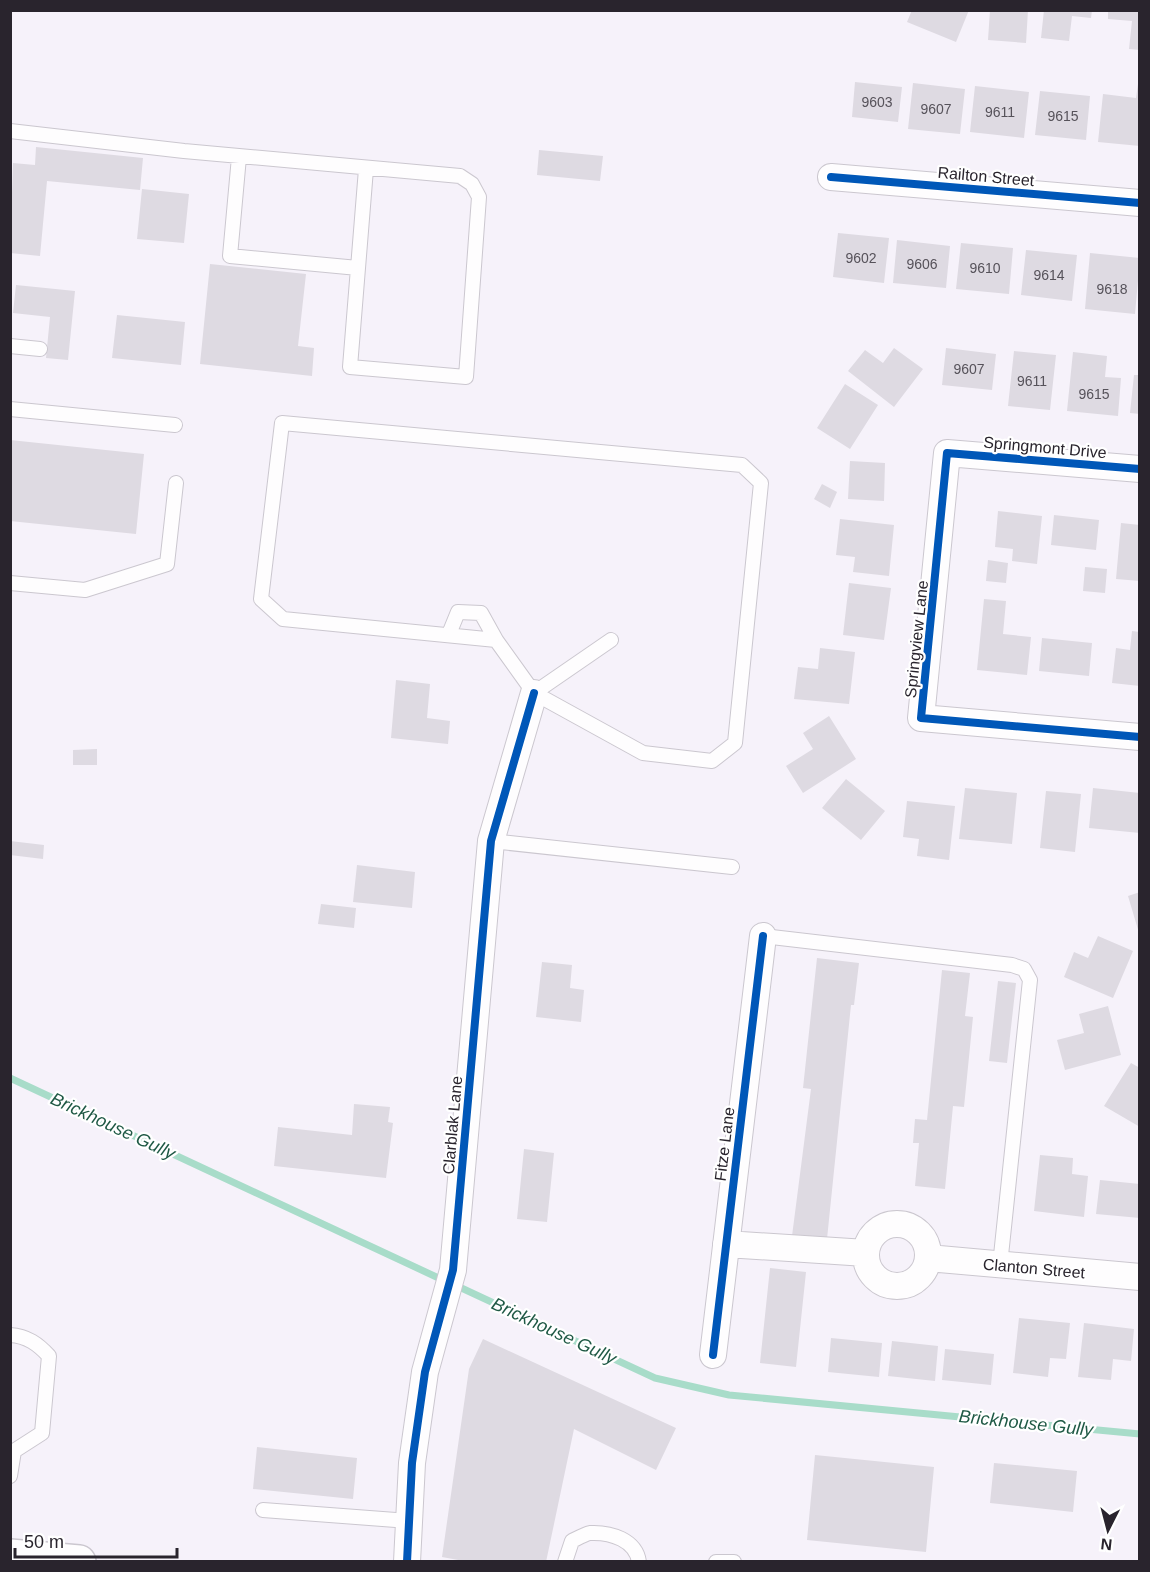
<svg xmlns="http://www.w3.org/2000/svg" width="1150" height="1572" font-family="Helvetica,sans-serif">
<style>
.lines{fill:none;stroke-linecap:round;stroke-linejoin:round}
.stream{stroke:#a8dcc9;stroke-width:7}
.building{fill:#dedae2}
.lane-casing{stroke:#cbc7cf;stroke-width:16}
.street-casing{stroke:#cbc7cf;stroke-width:28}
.primary-casing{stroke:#cbc7cf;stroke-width:36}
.lane{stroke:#fefdfe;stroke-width:14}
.street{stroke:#fefdfe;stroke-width:26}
.primary{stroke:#fefdfe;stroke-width:33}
.cycleway-casing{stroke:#fff;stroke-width:11}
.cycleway{stroke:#0057b8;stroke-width:8}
.labels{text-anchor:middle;stroke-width:4.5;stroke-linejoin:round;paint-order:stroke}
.number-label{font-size:14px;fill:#56525a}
.street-label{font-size:16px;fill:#29242d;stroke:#fff}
.water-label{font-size:18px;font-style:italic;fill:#1f5945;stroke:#fff}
</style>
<rect width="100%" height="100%" fill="#f6f2fa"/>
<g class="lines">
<path class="stream" d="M10 1078 445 1281
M455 1285 655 1378 729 1395 1140 1434"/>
</g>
<path class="building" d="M912 10H969L956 42 907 22Z
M990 10H1028L1026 43 988 40Z
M1044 10H1092L1091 18 1072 16 1069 41 1041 38Z
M1108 10H1140V50L1129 49 1132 21 1108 19Z
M855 82 902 87 898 122 852 117Z
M913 83 965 89 960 134 908 129Z
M1138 84 1140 146 1098 142 1103 94 1136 98Z
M975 86 1029 92 1024 138 970 132Z
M1040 91 1090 96 1086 140 1035 135Z
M36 147 143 158 140 190 47 181 40 256 10 253 13 163 35 165Z
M539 150 603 156 600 181 537 175Z
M142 189 189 194 184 243 137 239Z
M838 233 889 238 884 283 833 277Z
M897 240 950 246 946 288 893 283Z
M961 243 1013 248 1009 294 956 289Z
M1026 250 1077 255 1072 301 1021 295Z
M1090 253 1140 258 1135 314 1085 309Z
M210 264 306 274 298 346 314 348 312 376 200 364Z
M16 285 75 291 68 360 46 358 50 317 13 313Z
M117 315 185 322 181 365 112 358Z
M894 348 923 369 894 407 848 371 865 350 883 363Z
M946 348 996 354 992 390 942 385Z
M1014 351 1056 355 1050 410 1008 406Z
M1073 352 1107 356 1105 377 1121 378 1118 416 1067 411Z
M1134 375H1140V414L1130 413Z
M845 384 878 405 850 449 817 428Z
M10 440 144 454 136 534 10 521Z
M850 461 885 463 884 501 848 499Z
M822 484 837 492 830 508 814 499Z
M998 511 1042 516 1037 564 1012 561 1013 549 995 547Z
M1054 515 1099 520 1096 550 1051 545Z
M840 519 894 525 889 576 853 572 855 557 836 555Z
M1121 523 1140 525V581L1116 579Z
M988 560 1008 563 1006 583 986 581Z
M1085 567 1107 569 1105 593 1083 591Z
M849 583 891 588 884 640 843 635Z
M984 599 1006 601 1003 634 1031 637 1027 675 977 670Z
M1132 631 1140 632V686L1112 683 1116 648 1130 650Z
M1042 638 1092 643 1089 676 1039 671Z
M820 648 855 652 849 704 794 699 798 667 818 669Z
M396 680 430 684 427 718 450 721 448 744 391 738Z
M829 716 856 759 803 793 786 766 813 749 803 733Z
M97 749V765H73V750Z
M846 779 885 811 861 840 822 808Z
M965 788 1017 793 1012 844 959 839Z
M1093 788 1140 793V833L1089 828Z
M1046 791 1081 794 1075 852 1040 848Z
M907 801 955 806 949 860 917 856 919 839 903 837Z
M10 841 44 845 43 859 10 855Z
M357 865 415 872 412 908 353 902Z
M1140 892V933H1139L1128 896Z
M321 904 356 908 354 928 318 924Z
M1098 936 1133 951 1113 998 1064 977 1074 952 1088 958Z
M817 958 859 963 854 1005H851L827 1239 792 1236 811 1089 803 1088Z
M542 962 572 965 570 988 584 990 581 1022 536 1017Z
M942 970 970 973 965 1016 973 1017 964 1107 953 1106 945 1189 915 1186 919 1143H913L915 1119 927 1120Z
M998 981 1016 983 1007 1063 989 1061Z
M1108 1006 1121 1055 1065 1070 1057 1040 1084 1033 1079 1014Z
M1131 1063 1140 1068V1127L1104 1106Z
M354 1104 390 1107 388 1122 393 1123 386 1178 274 1166 278 1127 352 1135Z
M524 1149 554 1153 547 1222 517 1219Z
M1040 1155 1073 1158 1072 1174 1088 1176 1084 1217 1034 1211Z
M1100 1180 1140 1184V1218L1096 1214Z
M770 1268 806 1272 796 1367 760 1363Z
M1019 1318 1070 1323 1066 1359 1050 1358 1048 1377 1013 1373Z
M1084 1323 1134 1329 1131 1361 1113 1359 1111 1380 1078 1377Z
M831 1338 882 1343 879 1377 828 1372Z
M483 1339 676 1428 656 1470 574 1429 546 1562H469L442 1557 469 1369Z
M892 1341 938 1346 935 1381 888 1376Z
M945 1349 994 1354 991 1385 942 1380Z
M257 1447 357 1458 353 1499 253 1489Z
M815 1455 934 1467 926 1552 807 1540Z
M994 1463 1077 1471 1073 1512 990 1503Z"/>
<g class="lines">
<defs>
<path id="lane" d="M10 131 184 151 460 176 472 184 479 197 466 377 350 367 366 169
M239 157 230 256 358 268
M10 346 40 349
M10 409 175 425
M282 423 742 465 761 483 735 743 712 761 643 753 534 693 496 640 283 619 261 599Z
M10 583 85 590 167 564 176 483
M449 634 458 612 481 613 496 640
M534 693 611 640
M491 841 732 867
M763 936 1012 965 1024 969 1030 980 1000 1265
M10 1335C27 1336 38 1344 49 1356L42 1433 14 1451 10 1476
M263 1510 409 1521
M565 1562 572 1541C578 1538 585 1534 590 1533 611 1532 636 1540 639 1562
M716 1562H734"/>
<path id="street" d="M831 177 1140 203
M1140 469 947 453 921 718 1140 737
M866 1255a31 31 0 1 1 62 0a31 31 0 1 1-62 0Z
M726 1244 866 1253
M928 1258 1140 1277
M713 1355 763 936
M407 1562 412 1463 425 1372 453 1270 491 841 534 693"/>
<path id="primary" d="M10 1556 79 1562"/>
</defs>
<use href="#lane" class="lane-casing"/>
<use href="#street" class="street-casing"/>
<use href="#primary" class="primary-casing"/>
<use href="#lane" class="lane"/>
<use href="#street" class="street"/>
<use href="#primary" class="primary"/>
<defs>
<path id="cycleway" d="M831 177 1140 203
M1140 469 947 453 921 718 1140 737
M713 1355 763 936
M407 1562 412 1463 425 1372 453 1270 491 841 534 693"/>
</defs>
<use href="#cycleway" class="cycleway-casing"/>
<use href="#cycleway" class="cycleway"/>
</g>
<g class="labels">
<g class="number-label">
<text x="877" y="107">9603</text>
<text x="936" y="114">9607</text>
<text x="1000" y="117">9611</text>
<text x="1063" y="121">9615</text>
<text x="861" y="263">9602</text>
<text x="922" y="269">9606</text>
<text x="985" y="273">9610</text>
<text x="1049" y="280">9614</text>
<text x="1112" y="294">9618</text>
<text x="969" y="374">9607</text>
<text x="1032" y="386">9611</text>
<text x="1094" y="399">9615</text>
</g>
<g class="street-label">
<text transform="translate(986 176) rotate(5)" y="6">Railton Street</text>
<text transform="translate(1045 447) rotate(5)" y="6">Springmont Drive</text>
<text transform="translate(916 639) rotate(-84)" y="6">Springview Lane</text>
<text transform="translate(452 1125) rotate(-85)" y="6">Clarblak Lane</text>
<text transform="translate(724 1144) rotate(-83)" y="6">Fitze Lane</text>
<text transform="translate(1034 1268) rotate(5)" y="6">Clanton Street</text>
</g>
<g class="water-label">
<text transform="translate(113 1126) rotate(25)" y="6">Brickhouse Gully</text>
<text transform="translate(554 1331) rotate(25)" y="6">Brickhouse Gully</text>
<text transform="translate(1026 1423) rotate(6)" y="6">Brickhouse Gully</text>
</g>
</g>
<rect width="1150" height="1572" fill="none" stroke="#29242d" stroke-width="24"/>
<g transform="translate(1108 1530) rotate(186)" stroke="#ffffff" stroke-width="4.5" paint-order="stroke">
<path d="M0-4.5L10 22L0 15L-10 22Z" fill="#29242d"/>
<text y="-9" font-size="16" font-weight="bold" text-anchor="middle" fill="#29242d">N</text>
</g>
<path d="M15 1548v9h162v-9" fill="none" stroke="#29242d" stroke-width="3"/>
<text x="24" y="1548" font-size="18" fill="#29242d" stroke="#ffffff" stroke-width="4.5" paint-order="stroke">50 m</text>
</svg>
